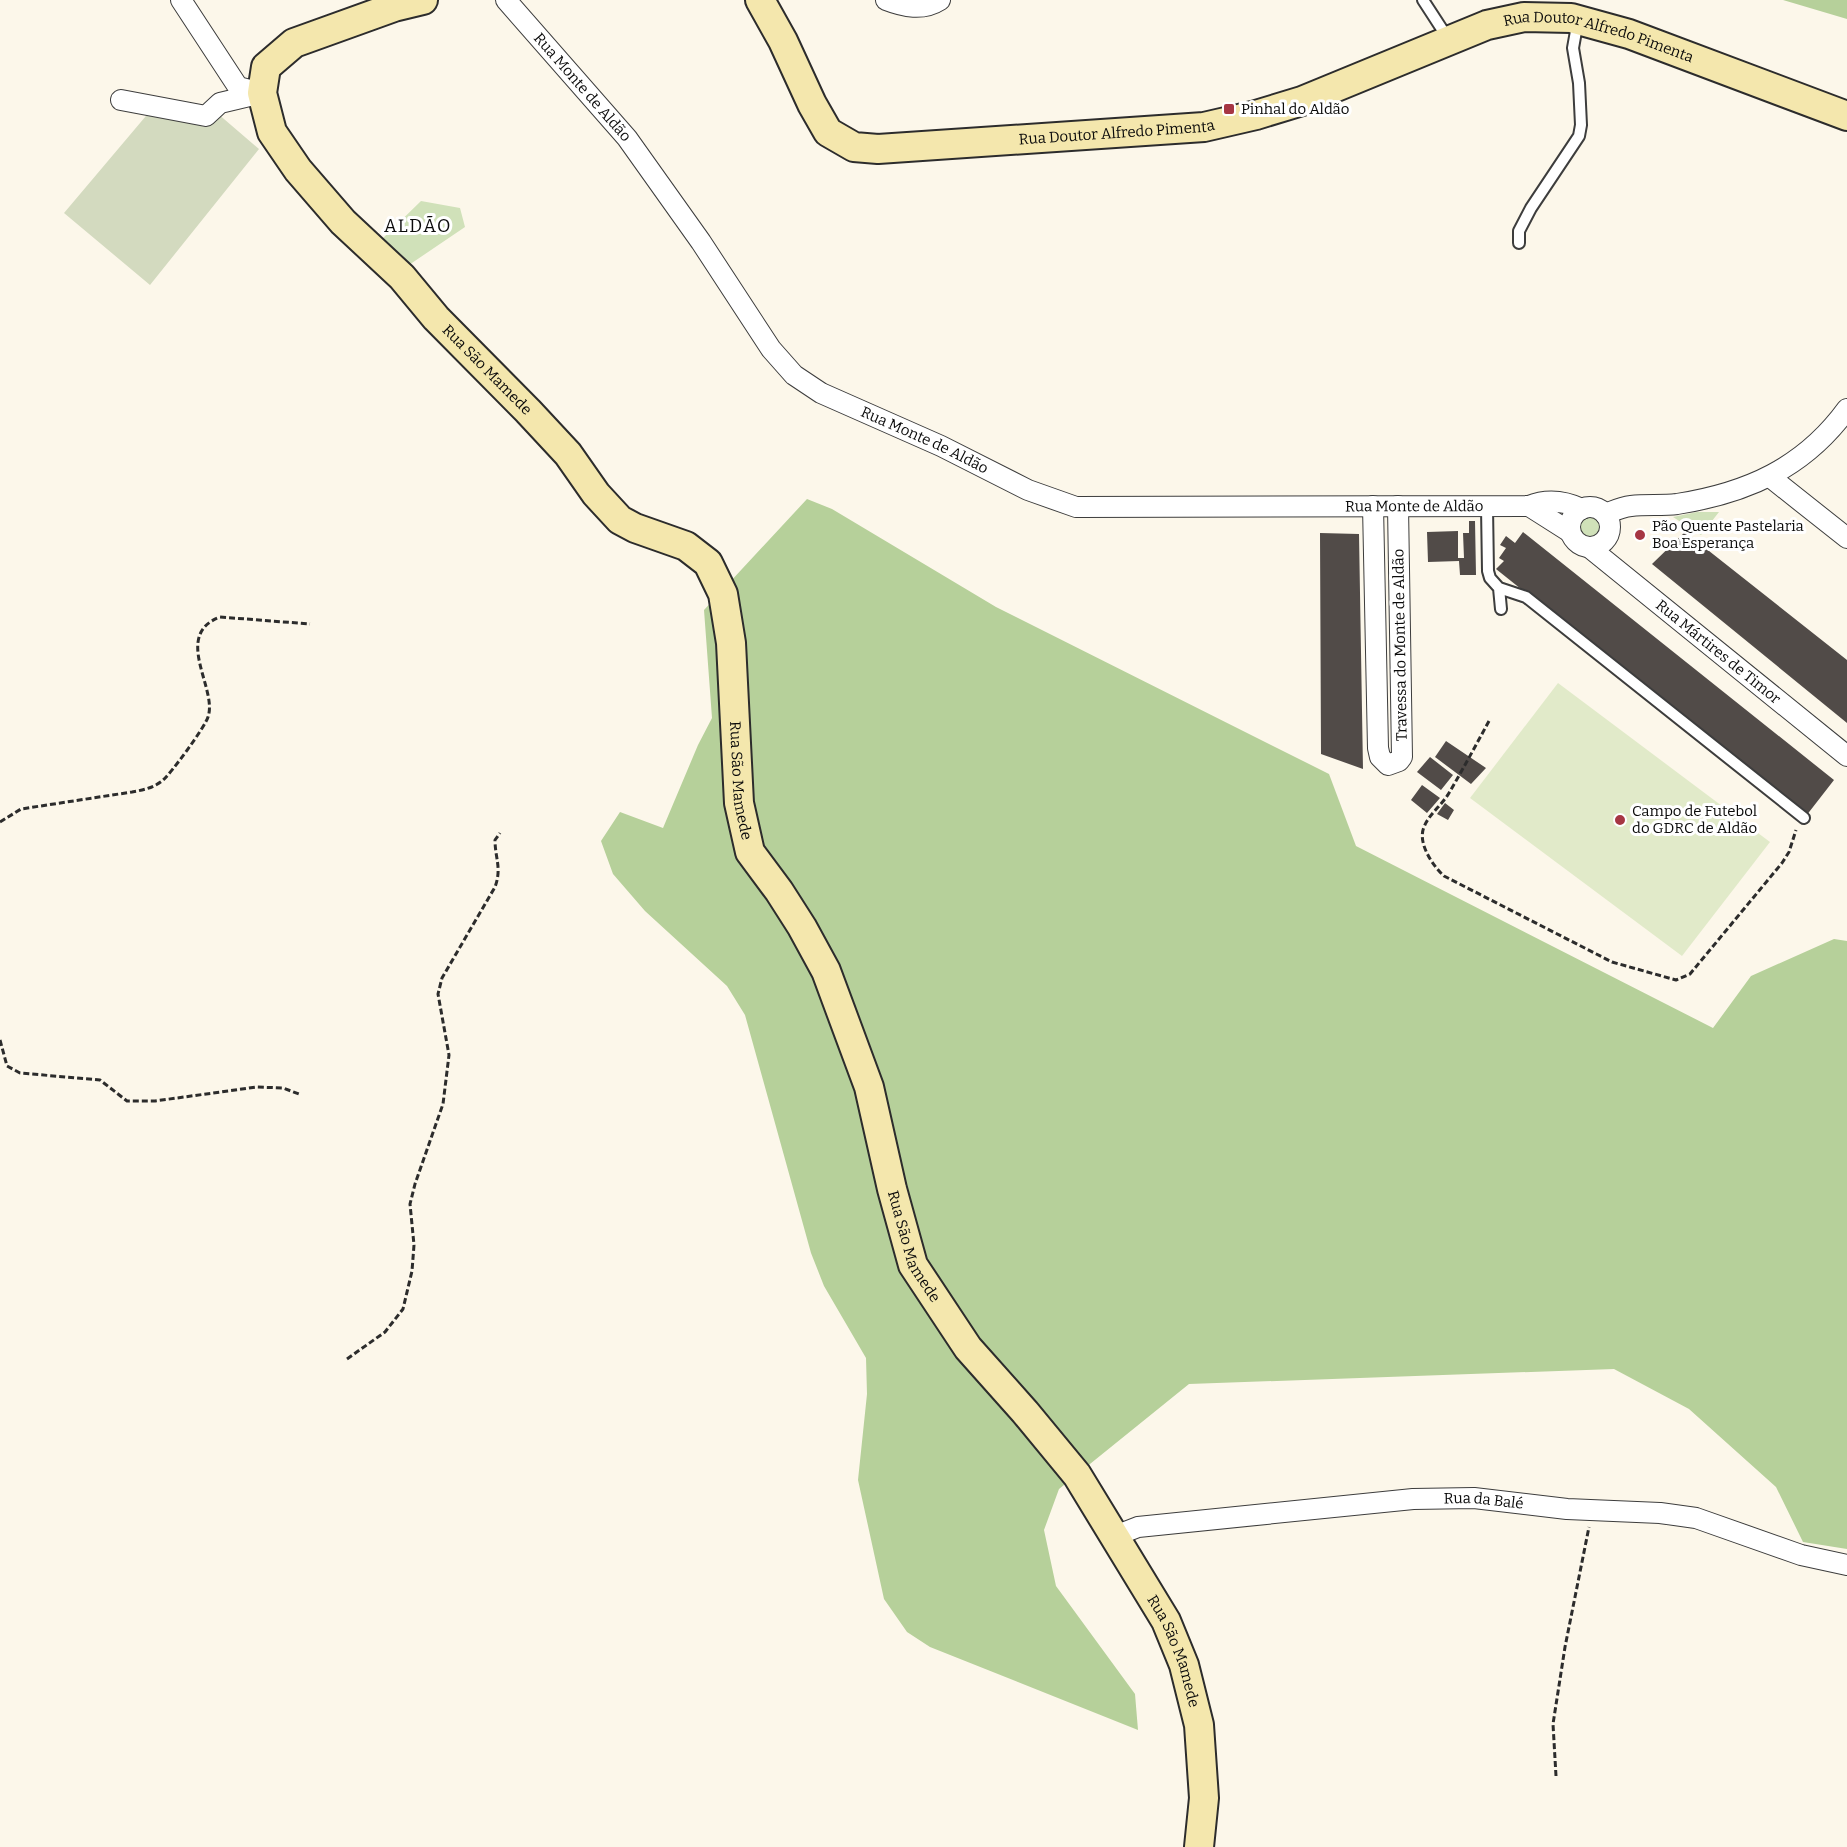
<svg xmlns="http://www.w3.org/2000/svg" width="1847" height="1847" font-family="Bitter,serif">
<style>
.green{fill:#d0e1b9}
.forest{fill:#b6d09a}
.cemetery{fill:#d3dabf}
.pitch{fill:#e1eac9}
.building{fill:#514b48}
.lines{fill:none;stroke-linecap:round;stroke-linejoin:round}
.lane-casing{stroke:#3d3d3d;stroke-width:14}
.street-casing{stroke:#3d3d3d;stroke-width:22}
.secondary-casing{stroke:#2c2c2c;stroke-width:32}
.path{stroke:#2c2c2c;stroke-width:3;stroke-dasharray:6 3;stroke-linecap:butt}
.lane{stroke:#fff;stroke-width:10}
.street{stroke:#fff;stroke-width:20}
.secondary{stroke:#f4e7ad;stroke-width:28}
.poi-dot{fill:#a63643;stroke:#fff;stroke-width:2}
.labels{text-anchor:middle;stroke-width:6;stroke-linejoin:round;paint-order:stroke}
.street-label{font-size:15px;fill:#0a0a0a;stroke:#fff}
.poi-label{font-size:15px;fill:#0a0a0a;stroke:#fff;text-anchor:start}
.quarter-label{font-size:18px;letter-spacing:1.5px;fill:#0a0a0a;stroke:#fff}
</style>
<rect width="100%" height="100%" fill="#fcf7ea"/>
<path class="green" d="M421 201 460 208 465 227 403 269 379 242Z
M1697 512H1719L1701 535 1673 517Z
M1576 527a13 13 0 1 1 26 0a13 13 0 1 1-26 0Z"/>
<path class="forest" d="M1783 0H1847V19Z
M807 499 832 509 996 607 1329 774 1356 846 1713 1028 1751 976 1834 939 1847 941V1549L1803 1542 1776 1487 1689 1409 1614 1369 1189 1384 1059 1489 1044 1530 1056 1586 1135 1694 1138 1730 930 1647 907 1632 884 1599 858 1480 867 1394 866 1358 824 1286 811 1253 745 1015 727 986 645 911 613 874 601 841 620 812 663 828 698 745 712 718 704 610Z"/>
<path class="cemetery" d="M151 110 205 127 217 113 259 149 150 285 64 213Z"/>
<path class="pitch" d="M1558 683 1770 842 1682 956 1470 798Z"/>
<path class="building" d="M1469 521H1475L1476 575H1460L1459 561 1428 562 1427 532 1458 531V558H1464L1463 533H1469Z
M1523 532 1834 780 1806 816 1496 569 1504 561 1499 558 1506 548 1500 545 1506 536 1515 543Z
M1685 532 1847 660V723L1652 564Z
M1320 533 1359 534 1363 769 1321 754Z
M1446 741 1486 768 1471 784 1435 757Z
M1430 757 1453 775 1441 790 1417 772Z
M1422 785 1440 798 1427 813 1411 800Z
M1445 803 1454 810 1448 820 1437 814Z"/>
<g class="lines">
<defs>
<path id="lane" d="M1423 0 1449 40
M1519 243V231L1531 208 1579 136 1581 125 1579 83 1573 48 1578 20
M1487 507 1488 571 1490 578 1499 588 1501 609
M1499 588 1526 597 1804 818"/>
<g id="street">
<path d="M181 0 238 87 262 93"/>
<path id="s1" d="M506 0 627 138 701 242 771 349 794 375 821 393 941 446 1028 490 1076 507 1529 506C1546 499 1565 501 1582 509"/>
<path d="M886 0C904 7 923 11 940 0"/>
<path d="M121 100 206 116 220 103 262 93"/>
<path d="M1770 477 1847 538"/>
<path d="M1373 506 1378 748 1380 757 1388 765 1399 761 1402 757 1398 506"/>
<path d="M1529 506 1570 532"/>
<circle cx="1590" cy="527" r="20"/>
<path d="M1605 514C1613 511 1622 507 1631 506 1646 504 1662 506 1677 504 1747 493 1804 468 1847 409"/>
<path id="s2" d="M1590 548 1847 756"/>
<path id="s3" d="M1115 1536 1138 1527 1413 1499 1474 1498 1567 1509 1660 1513 1696 1518 1801 1555 1847 1565"/>
</g>
<g id="secondary">
<path id="s4" d="M423 0 394 7 294 43 266 67 262 93 272 132 298 170 343 222 402 277 436 318 528 411 568 454 596 494 620 520 635 528 686 546 708 563 723 594 731 643 739 803 750 852 779 891 802 927 826 971 869 1087 892 1189 913 1265 968 1348 1025 1412 1077 1475 1166 1621 1184 1665 1199 1725 1204 1798 1199 1847"/>
<path id="s5" d="M760 0 783 41 812 104 828 132 854 147 878 149 1204 127 1256 115 1302 101 1487 25 1524 17 1571 18 1629 34 1847 116"/>
</g>
</defs>
<use href="#lane" class="lane-casing"/>
<use href="#street" class="street-casing"/>
<use href="#secondary" class="secondary-casing"/>
<path class="path" d="M1489 721C1476 745 1463 769 1449 793 1442 805 1429 814 1424 827 1417 843 1433 866 1444 876L1612 962 1676 980 1690 974 1782 863 1789 852 1796 830
M0 822 21 809 132 792C143 790 153 788 162 781 170 775 205 727 208 717 218 689 172 635 220 617L310 624
M0 1040 7 1066 20 1073 100 1080 127 1101H155L257 1087 283 1088 299 1094
M347 1359 385 1332 403 1309 412 1271 414 1245 410 1204 415 1184 443 1104 449 1055 438 994 442 978 495 887C502 868 495 858 495 840L500 833
M1556 1776 1553 1724 1565 1647 1589 1527"/>
<use href="#lane" class="lane"/>
<use href="#street" class="street"/>
<use href="#secondary" class="secondary"/>
</g>
<g class="poi-dot">
<rect x="1223" y="103" width="12" height="12" rx="3"/>
<circle cx="1640" cy="535" r="6"/>
<circle cx="1620" cy="820" r="6"/>
</g>
<g class="labels">
<g class="street-label">
<text dy="5" stroke="none"><textPath href="#s5" startOffset="946">Rua Doutor Alfredo Pimenta</textPath></text>
<text dy="5" stroke="none"><textPath href="#s1" startOffset="116">Rua Monte de Aldão</textPath></text>
<text dy="5" stroke="none"><textPath href="#s5" startOffset="442">Rua Doutor Alfredo Pimenta</textPath></text>
<text dy="5" stroke="none"><textPath href="#s4" startOffset="561">Rua São Mamede</textPath></text>
<text dy="5" stroke="none"><textPath href="#s1" startOffset="620">Rua Monte de Aldão</textPath></text>
<text dy="5" stroke="none"><textPath href="#s1" startOffset="1124">Rua Monte de Aldão</textPath></text>
<text transform="translate(1400 645) rotate(-91)" y="5">Travessa do Monte de Aldão</text>
<text dy="5" stroke="none"><textPath href="#s2" startOffset="165">Rua Mártires de Timor</textPath></text>
<text dy="5" stroke="none"><textPath href="#s4" startOffset="1083">Rua São Mamede</textPath></text>
<text dy="5" stroke="none"><textPath href="#s4" startOffset="1587">Rua São Mamede</textPath></text>
<text dy="5" stroke="none"><textPath href="#s3" startOffset="372">Rua da Balé</textPath></text>
<text dy="5" stroke="none"><textPath href="#s4" startOffset="2073">Rua São Mamede</textPath></text>
</g>
<g class="poi-label">
<text x="1241" y="114">Pinhal do Aldão</text>
<text x="1652" y="531">Pão Quente Pastelaria<tspan x="1652" dy="17">Boa Esperança</tspan></text>
<text x="1632" y="816">Campo de Futebol<tspan x="1632" dy="17">do GDRC de Aldão</tspan></text>
</g>
<g class="quarter-label">
<text x="418" y="232">ALDÃO</text>
</g>
</g>
</svg>
